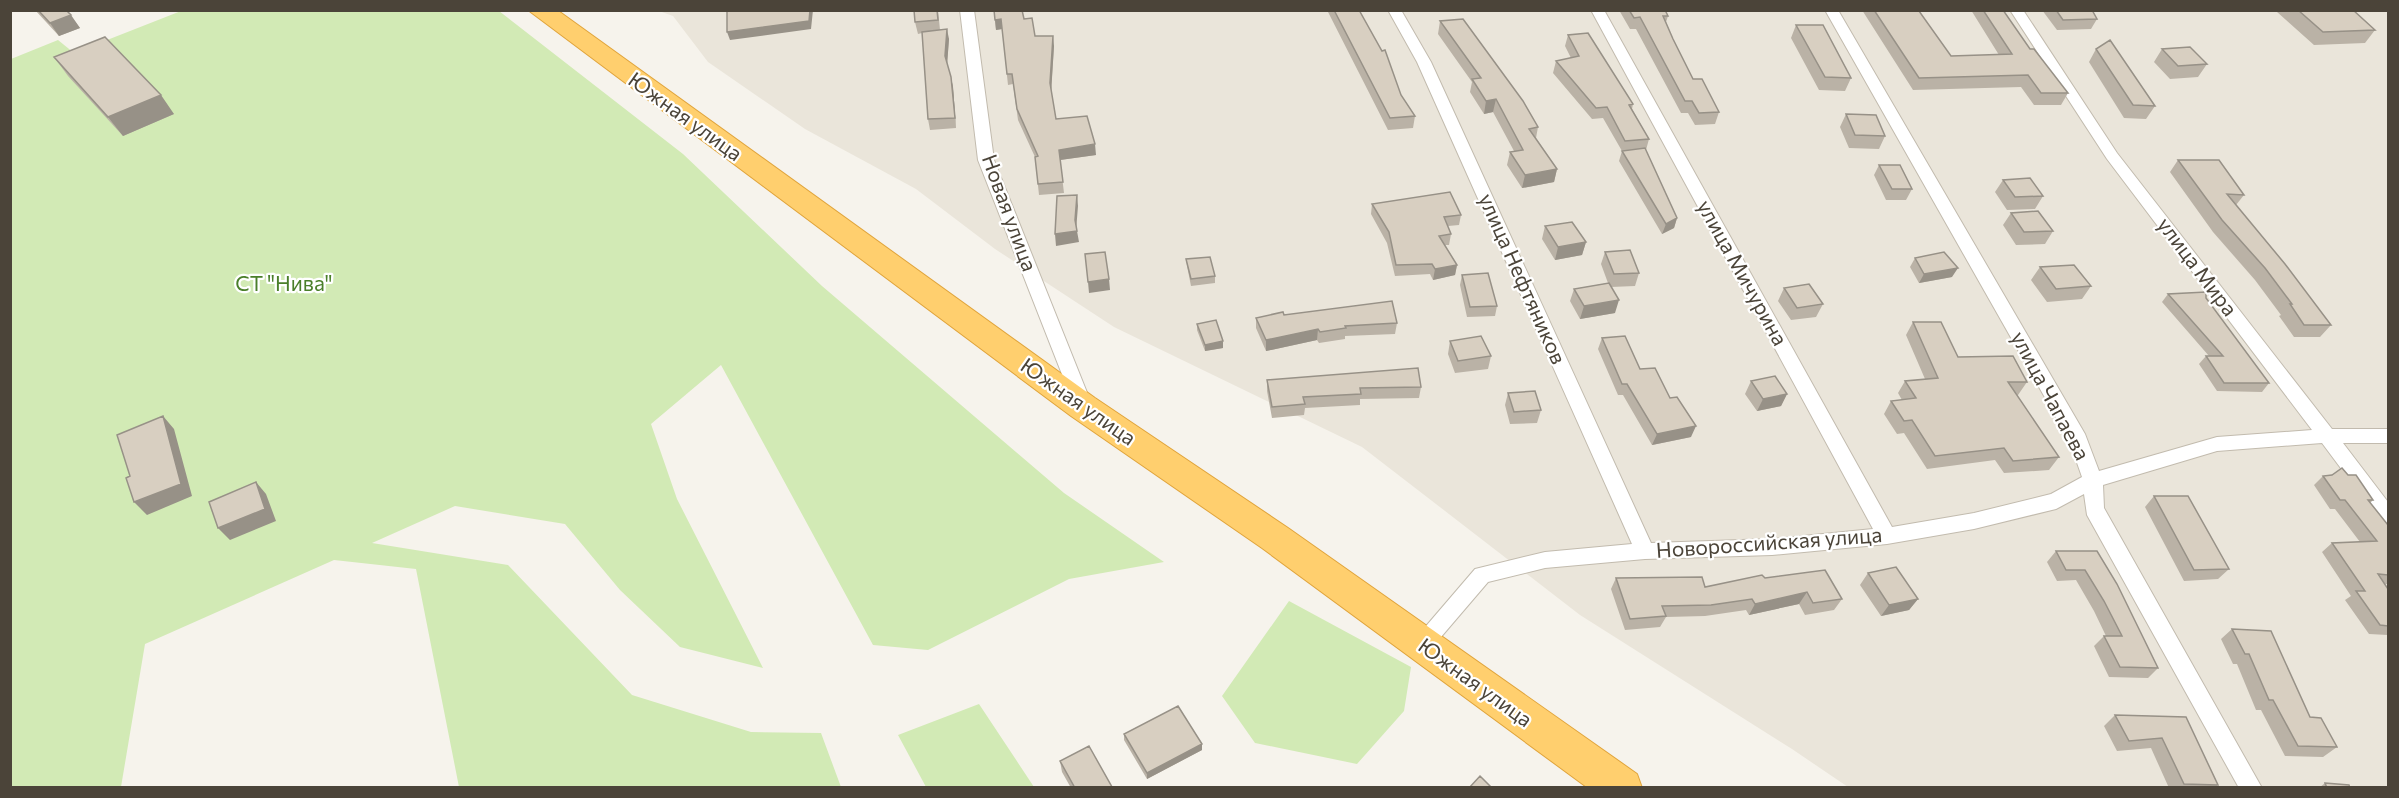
<svg xmlns="http://www.w3.org/2000/svg" width="2399" height="798" font-family="Commissioner,sans-serif">
<style>
.residential{fill:#eae5da}
.green{fill:#d2eab5}
.lines{fill:none;stroke-linecap:round;stroke-linejoin:round}
.street-casing{stroke:#c2bbae;stroke-width:2}
.highway-casing{stroke:#e0a43c;stroke-width:2}
.street{fill:#fff;fill-rule:evenodd}
.highway{fill:#ffcf6e;fill-rule:evenodd}
.wall{fill:#bab2a6}
.shaded-wall{fill:#979187}
.building{fill:#d8cfc1;stroke:#979187;stroke-width:1.5}
.labels{text-anchor:middle;stroke-width:4.5;stroke-linejoin:round;paint-order:stroke}
.street-label{font-size:21px;fill:#4b4439;stroke:#fff}
.park-label{font-size:21px;fill:#4a7f2a;stroke:#fff}
</style>
<rect width="100%" height="100%" fill="#f6f3ec"/>
<path class="residential" d="M659 11H2388V787H1848L1792 749 1580 615 1362 447 1114 327 995 249 916 189 805 129 708 62 673 16Z"/>
<path class="green" d="M181 11H499L683 154 822 286 1064 493 1164 562 1069 579 928 650 873 645 721 365 651 424 677 499 763 668 680 647 620 590 565 524 455 506 372 543 508 565 632 695 751 732 821 733 841 787H459L416 569 334 560 145 644 121 787 11 788V59L58 40 74 53Z
M1289 601 1411 667 1404 711 1357 764 1255 743 1222 696Z
M979 704 1034 787H926L898 735Z"/>
<g class="lines">
<defs>
<path id="street" d="M960 10H974L994 160 1092 405 1089 410H1077L1074 405 978 160Z
M1388 10H1401L1431 62 1651 543 1772 539 1873 529 1591 10H1604L1892 527 1974 513 2051 494 2082 477 2069 440 1825 10H1838L2085 434 2099 471 2217 437 2312 430 2107 159 2010 10H2023L2117 153 2332 429H2388V443H2343L2388 502V524L2381 522 2322 443 2217 451 2103 485 2104 508 2262 788H2239L2087 515 2084 494 2056 509 1974 529 1887 544 1772 555 1645 559 1545 568 1488 582 1429 651 1422 654 1415 651 1412 645 1415 639 1475 569 1545 552 1632 544 1417 62Z"/>
<path id="highway" d="M528 10H557L1095 398 1288 528 1637 774 1642 788H1588L1262 548 1071 416Z"/>
</defs>
<use href="#street" class="street-casing"/>
<use href="#highway" class="highway-casing"/>
<use href="#street" class="street"/>
<use href="#highway" class="highway"/>
</g>
<path class="wall" d="M35 10H66L80 28 59 36Z
M938 10 940 30 949 39 947 63 953 87 956 128 930 130 928 119 922 33 918 34 915 22Z
M994 10 1024 19 1035 36 1054 46 1051 91 1056 119 1096 155 1060 160 1064 193 1039 195 1035 157 1018 120 1013 84 1008 85 1002 29 996 30Z
M1327 10H1359L1401 95 1415 116 1413 128 1388 130Z
M1619 10H1665L1668 16 1666 22 1673 39 1693 79 1719 112 1715 124 1695 125 1688 113H1681L1636 29H1630Z
M1862 10H1911L1951 56 1999 55 1971 10H2003L2030 49 2068 93 2061 105H2034L2021 87 1913 90Z
M2042 10H2092L2097 19 2091 29 2057 30Z
M2278 10H2353L2375 30 2365 43 2314 45 2277 12Z
M1440 21 1538 127 1536 138 1557 169 1554 182 1522 188 1507 165 1510 152 1514 151 1493 112 1484 114 1470 92 1472 82 1438 34Z
M1796 25 1851 78 1845 91 1819 90 1791 38Z
M1568 35 1633 104 1632 109 1649 139 1646 150 1677 218 1674 228 1662 234 1619 161 1622 151 1603 118 1592 119 1553 73 1556 61 1571 58 1565 46Z
M2096 49 2155 106 2146 119 2124 118 2089 62Z
M2162 49 2207 64 2198 77 2170 79 2154 62Z
M54 57 174 114 123 136 68 76Z
M1846 114 1885 136 1879 149 1849 148 1840 127Z
M2178 160 2244 195 2236 205 2331 325 2320 337H2294L2279 316 2281 315 2255 280 2213 232 2170 172Z
M1879 165 1912 189 1906 200H1886L1874 175Z
M2003 180 2043 196 2035 209 2007 210 1995 192Z
M1372 204 1461 215 1459 225 1448 226 1451 234 1449 245H1445L1457 265 1455 275 1433 280 1430 274 1395 276 1387 243 1371 214Z
M2011 213 2053 231 2045 244 2016 245 2003 225Z
M1545 226 1586 242 1582 255 1555 260 1542 239Z
M1605 252 1639 273 1635 286 1611 287 1615 313 1580 319 1570 301 1574 289 1608 283 1601 264Z
M1915 258 1952 277 1919 283 1910 267Z
M1186 259 1215 276V283L1191 286 1187 266Z
M2040 267 2091 286 2082 299 2047 302 2031 280Z
M1462 275 1497 306 1495 316 1467 317 1460 285Z
M1784 288 1823 304 1816 317 1791 320 1778 301Z
M2168 294 2206 298 2269 383 2262 392 2217 391 2199 364 2206 356H2209L2162 302Z
M1284 315 1397 323 1395 334 1345 336V339L1319 343 1317 340 1266 351 1256 328V318Z
M1913 322 1958 357 2027 382 2018 395H2016L2059 457 2049 470 2004 473 1995 460 1927 469 1904 433 1897 434 1884 414 1891 401 1902 400 1898 393 1905 381 1925 379 1906 335Z
M1197 324 1223 341V348L1205 351 1197 330Z
M1602 338 1640 369 1670 398 1691 437 1652 445 1623 395H1618L1598 349Z
M1450 341 1491 356 1488 369 1455 373 1448 354Z
M1267 380 1421 387 1419 398 1360 399V405L1305 408 1304 415 1272 418 1267 391Z
M1751 381 1787 394 1781 406 1757 411 1745 394Z
M1508 393 1541 410 1537 423 1510 424 1505 405Z
M2348 475 2373 500 2370 503 2388 525V584H2385L2388 589V635L2369 634 2345 600 2351 596 2322 552 2332 543 2360 542 2335 509H2330L2314 485 2323 476Z
M2154 496 2229 569 2218 579 2184 581 2145 507Z
M2056 551H2097L2158 668 2148 678 2109 677 2094 646 2104 636H2106L2094 611 2076 580 2057 581 2047 562Z
M1868 573 1918 599 1909 610 1881 616 1860 585Z
M1616 578 1705 587 1765 578 1842 599 1834 610 1805 615 1799 604 1749 615 1746 610 1705 616 1666 617 1660 627 1625 630 1611 589Z
M2232 629 2310 717 2337 747 2323 757 2285 756 2261 710H2256L2237 664H2233L2221 639Z
M2115 715 2186 717 2218 785 2214 788H2169L2151 748 2117 751 2104 726Z
M1124 734 1202 750 1147 779 1124 740Z
M1060 761 1112 788H1071L1062 772Z
M2325 783 2350 788H2319Z"/>
<path class="shaded-wall" d="M810 10H813L811 29 730 40 727 32Z
M71 15 80 28 59 36 50 23Z
M1001 19 1002 29 996 30 995 20Z
M947 29 949 39 947 66 945 56Z
M1053 36 1054 46 1051 94 1050 83Z
M951 77 953 87 956 128 955 118Z
M161 95 174 114 123 136 108 117Z
M1496 99 1493 112 1484 114 1486 101Z
M1095 144 1096 155 1060 160 1059 150Z
M1557 169 1554 182 1522 188 1525 175Z
M1077 195 1078 206 1076 231 1075 220Z
M1677 218 1674 228 1662 234 1666 224Z
M1077 231 1079 242 1056 246 1055 234Z
M1586 242 1582 255 1555 260 1558 247Z
M1457 265 1455 275 1433 280 1435 269Z
M1958 268 1952 277 1919 283 1924 274Z
M1109 279 1110 290 1089 293 1088 282Z
M1619 300 1615 313 1580 319 1584 306Z
M1318 329 1317 340 1266 351V340Z
M1223 341V348L1205 351V345Z
M1787 394 1781 406 1757 411 1763 399Z
M163 416 174 429 192 496 147 515 134 502Z
M1696 426 1691 437 1652 445 1657 434Z
M256 482 266 494 276 521 230 540 218 528Z
M1807 592 1799 604 1749 615 1755 604Z
M1918 599 1909 610 1881 616 1889 605Z
M1202 744V750L1147 779V773Z"/>
<path class="building" d="M38 10H66L71 15 50 23Z
M727 10H810L809 21 727 32Z
M914 10H937L938 20 915 22Z
M994 10H1022L1024 19 1032 18 1035 36H1053L1050 83 1056 119 1087 116 1095 144 1059 150 1063 182 1038 184 1035 157 1038 156 1017 109 1012 74H1007L1001 19 995 20Z
M1334 10H1359L1382 51 1385 50 1401 95 1415 116 1390 118Z
M1629 10H1665L1668 16H1663L1673 39 1693 79H1702L1719 112 1699 113 1692 101H1685L1640 17 1634 18Z
M1874 10 1919 11 1951 56 2012 54 1983 10H2003L2030 49H2034L2068 93H2041L2028 75 1919 78Z
M2056 10H2092L2097 19 2063 20Z
M2298 10H2353L2375 30 2323 32Z
M1463 19 1523 101 1538 127 1529 129 1557 169 1525 175 1510 152 1523 150 1496 99 1486 101 1472 79 1481 78 1440 21Z
M1796 25H1823L1851 78 1825 77Z
M947 29 945 56 951 77 955 118 928 119 922 32Z
M1588 33 1633 104 1629 105 1649 139 1625 141 1607 107 1596 108 1556 61 1579 56 1568 35Z
M105 37 161 95 108 117 54 57Z
M2110 40 2155 106 2133 105 2096 49Z
M2190 47 2207 64 2178 66 2162 49Z
M1846 114 1876 115 1885 136 1855 135Z
M1645 148 1677 218 1666 224 1622 151Z
M2178 160H2219L2244 195 2227 194 2285 264 2331 325H2304L2290 304H2292L2265 268 2222 220Z
M1879 165H1900L1912 189H1892Z
M2030 178 2043 196 2015 197 2003 180Z
M1450 192 1461 215 1444 217 1451 234 1439 236 1457 265 1435 269 1432 264 1396 265 1389 232 1372 204Z
M1077 195 1075 220 1077 231 1055 234 1057 196Z
M2038 211 2053 231 2024 232 2011 213Z
M1572 222 1586 242 1558 247 1545 226Z
M1630 250 1639 273 1614 274 1605 252Z
M1105 252 1109 279 1088 282 1085 254Z
M1944 252 1958 268 1924 274 1915 258Z
M1210 257 1215 276 1191 279 1186 259Z
M2074 265 2091 286 2056 289 2040 267Z
M1488 273 1497 306 1470 307 1462 275Z
M1609 283 1619 300 1584 306 1574 289Z
M1809 284 1823 304 1797 308 1784 288Z
M2206 292V298L2269 383H2224L2206 356H2223L2168 294Z
M1392 301 1397 323 1345 326 1346 328 1320 332 1318 329 1266 340 1256 318 1283 312 1284 315Z
M1216 320 1223 341 1205 345 1197 324Z
M1913 322H1941L1958 357 2013 356 2027 382H2008L2059 457 2013 461 2004 448 1935 456 1912 420 1904 421 1891 401 1916 398 1905 381 1938 378Z
M1481 336 1491 356 1458 361 1450 341Z
M1625 336 1640 369 1655 368 1670 398 1677 397 1696 426 1657 434 1627 384H1622L1602 338Z
M1418 368 1421 387 1360 388 1361 394 1303 397 1305 404 1272 407 1267 380Z
M1775 376 1787 394 1763 399 1751 381Z
M1535 391 1541 410 1514 412 1508 393Z
M163 416 181 484 134 502 126 478 130 476 117 435Z
M2342 468 2348 475H2356L2373 500H2368L2388 525V575L2378 574 2388 589V626L2380 625 2356 591H2365L2332 543 2377 541 2345 500H2340L2323 476 2332 475Z
M256 482 265 509 218 528 209 502Z
M2154 496H2188L2229 569 2194 570Z
M2056 551H2097L2117 584 2158 668 2120 667 2104 636H2122L2104 601 2085 570H2066Z
M1896 567 1918 599 1889 605 1868 573Z
M1825 570 1842 599 1813 603 1807 592 1755 604 1752 599 1711 605 1662 606 1666 616 1630 619 1616 578 1702 577 1705 587 1762 575 1765 578Z
M2232 629 2271 631 2310 717 2321 718 2337 747 2298 746 2273 700H2269L2249 654H2245Z
M1178 706 1202 744 1147 773 1124 734Z
M2115 715 2186 717 2218 785 2184 784 2162 738 2129 741Z
M1089 746 1112 787 1110 788H1075L1060 761Z
M1480 776 1492 788H1469Z
M2325 783 2349 785 2350 788H2327Z"/>
<g class="labels">
<g class="street-label">
<text transform="translate(685 117) rotate(36)" y="7">Южная улица</text>
<text transform="translate(1009 213) rotate(70)" y="7">Новая улица</text>
<text transform="translate(2197 267) rotate(53)" y="7">улица Мира</text>
<text transform="translate(1742 273) rotate(61)" y="7">улица Мичурина</text>
<text transform="translate(1522 279) rotate(66)" y="7">улица Нефтяников</text>
<text transform="translate(2050 396) rotate(62)" y="7">улица Чапаева</text>
<text transform="translate(1078 402) rotate(35)" y="7">Южная улица</text>
<text transform="translate(1769 543) rotate(-4)" y="7">Новороссийская улица</text>
<text transform="translate(1475 683) rotate(36)" y="7">Южная улица</text>
</g>
<g class="park-label">
<text x="284" y="291">СТ "Нива"</text>
</g>
</g>
<rect width="2399" height="798" fill="none" stroke="#4b4439" stroke-width="24"/>
</svg>
